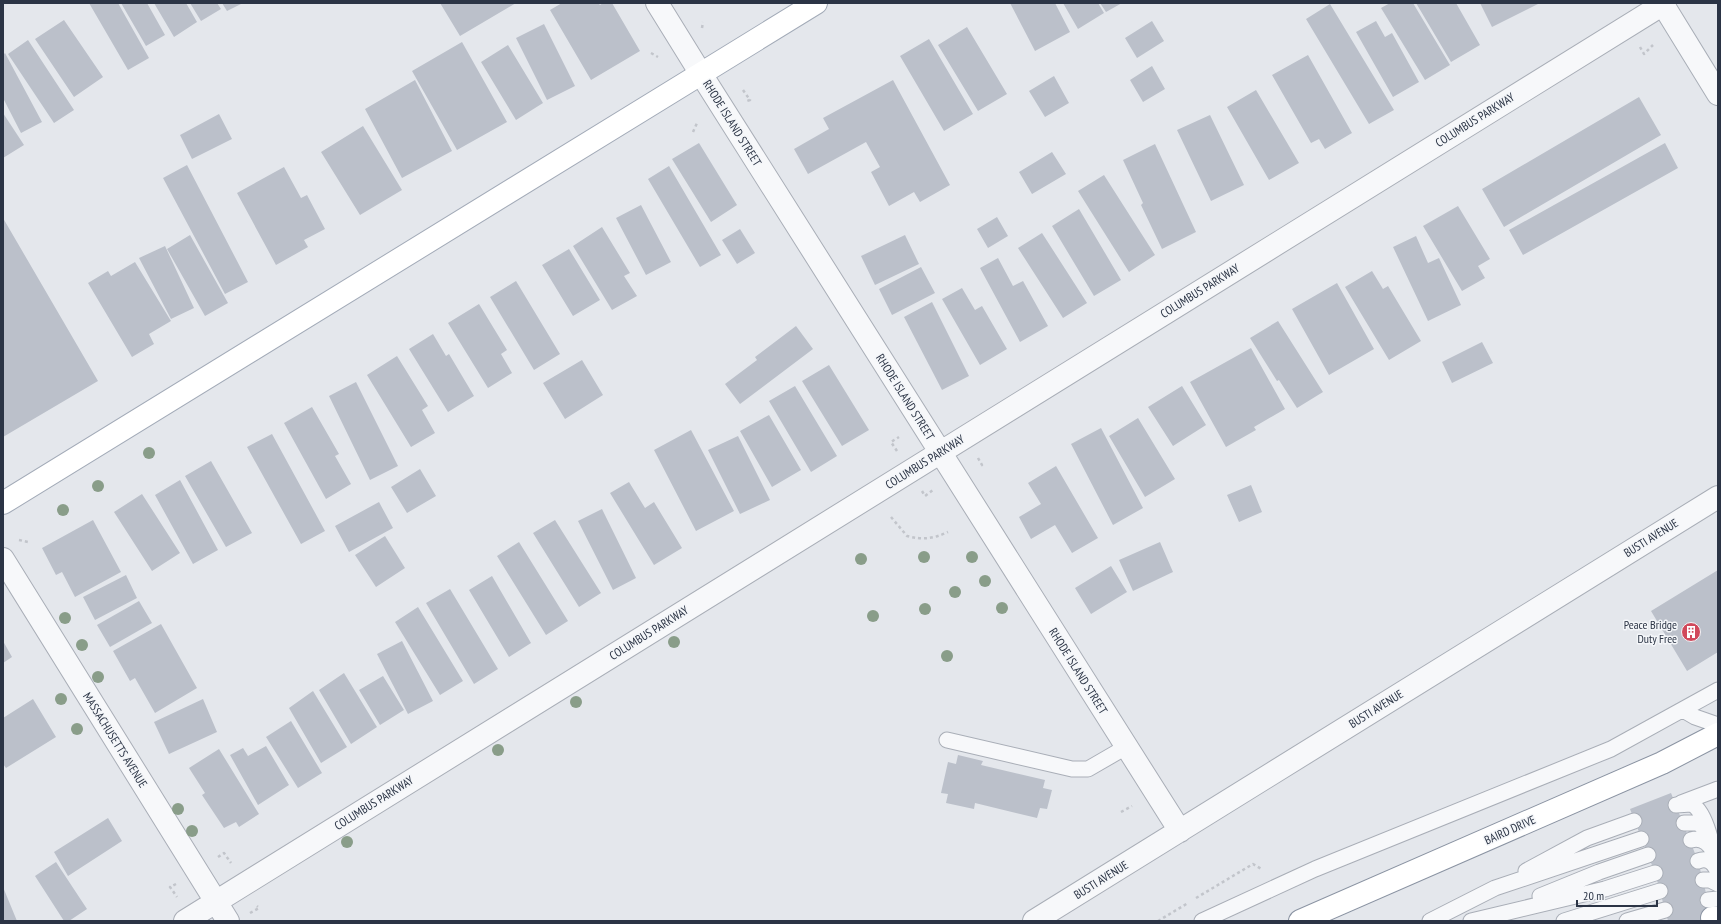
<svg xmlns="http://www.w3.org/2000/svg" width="1721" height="924" font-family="'PT Sans Narrow',sans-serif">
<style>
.building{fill:#bbc0ca}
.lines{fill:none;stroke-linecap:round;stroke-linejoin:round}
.service-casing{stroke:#a9aeb7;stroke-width:17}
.minor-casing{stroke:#a9aeb7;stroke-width:24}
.primary-casing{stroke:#a3abb8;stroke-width:24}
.trunk-casing{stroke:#8b94a3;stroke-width:24}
.path{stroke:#c2c5cb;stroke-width:2.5;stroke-dasharray:3 3;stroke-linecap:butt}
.service{stroke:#f7f8fa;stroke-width:15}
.minor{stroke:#f7f8fa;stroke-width:22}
.primary{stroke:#fff;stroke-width:22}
.trunk{stroke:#fff;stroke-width:22}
.tree{fill:#899d89}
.labels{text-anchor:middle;stroke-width:3;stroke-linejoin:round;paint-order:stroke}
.street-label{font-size:12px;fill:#2b3445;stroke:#f4f6f9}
.poi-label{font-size:12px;fill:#2b3445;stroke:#f4f6f9;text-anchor:end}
</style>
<rect width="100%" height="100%" fill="#e4e7ec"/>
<path class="building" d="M89 3H118L149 58 128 70Z
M121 3H147L165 35 146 46Z
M154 3H186L197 22 174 37Z
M190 3H217L221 9 201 21Z
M222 3H243L227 11Z
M440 3H516L460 36Z
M562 3H598L600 5 603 3H612L640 51 591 80 550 10Z
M1010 3H1055L1070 32 1035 51Z
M1063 3H1098L1104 13 1078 29Z
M1100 3H1122L1106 12Z
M1390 3H1413L1450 65 1425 80 1381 8Z
M1416 3H1456L1480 45 1451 62Z
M1480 3H1540L1492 27Z
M1330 4 1394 110 1369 124 1306 19Z
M64 20 103 77 74 97 35 39Z
M1152 21 1164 41 1137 58 1125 38Z
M1376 21 1385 37 1392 33 1419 82 1393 97 1356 32Z
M544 24 575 86 547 100 516 38Z
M967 27 1007 94 978 111 938 45Z
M929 39 973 114 944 131 900 56Z
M28 40 74 110 54 123 8 54Z
M462 42 507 122 457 150 412 71Z
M508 45 543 103 516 120 481 62Z
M5 53 42 122 21 133 3 98V55Z
M1308 55 1352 133 1325 149 1319 139 1311 143 1272 75Z
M1152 66 1165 89 1143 102 1130 80Z
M1054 76 1069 103 1045 117 1029 91Z
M415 80 452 151 402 178 365 109Z
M893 80 950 185 920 202 914 192 889 206 871 172 880 167 866 142 808 174 794 149 829 129 823 118Z
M1256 90 1299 163 1269 180 1227 107Z
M1639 97 1661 135 1504 227 1482 189Z
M3 113 24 145 3 158Z
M219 114 232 139 192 159 180 135Z
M1210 115 1244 185 1211 201 1177 130Z
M363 126 402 190 360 215 321 152Z
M699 143 737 205 711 222 672 159Z
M1665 143 1678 168 1523 255 1509 230Z
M1155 144 1196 232 1162 249 1141 205 1143 203 1123 160Z
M1052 152 1066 174 1032 194 1019 172Z
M187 165 248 282 225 294 163 178Z
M669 166 721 255 700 267 648 179Z
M284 167 301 198 307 195 325 229 304 240 308 247 276 265 237 193Z
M1104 175 1155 255 1129 272 1078 191Z
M641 205 671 262 646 275 616 218Z
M1458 206 1490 259 1478 266 1485 278 1462 291 1423 226Z
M1079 209 1121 280 1094 296 1052 226Z
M997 217 1008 236 988 248 977 229Z
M3 218 98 381 3 437Z
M602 227 630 273 624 276 637 296 612 310 573 246Z
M740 229 755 253 737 264 722 240Z
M1042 233 1087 303 1063 318 1018 248Z
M190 235 228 303 205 316 167 249Z
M905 235 919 264 875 285 861 256Z
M1416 236 1428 263 1439 258 1461 305 1428 321 1393 247Z
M165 246 194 308 171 319 139 258Z
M569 249 600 300 573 316 542 265Z
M998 258 1013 286 1023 281 1048 326 1020 342 980 268Z
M135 262 171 321 149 334 154 344 132 357 88 283 108 271 111 276Z
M921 267 935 293 892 315 879 289Z
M1372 271 1383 289 1388 286 1421 341 1389 360 1345 287Z
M516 281 560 354 534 370 490 297Z
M1337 283 1374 349 1329 375 1292 309Z
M962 288 975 310 982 306 1007 349 980 365 942 299Z
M932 302 969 376 942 390 904 317Z
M479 304 507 350 501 354 512 373 488 388 448 323Z
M1278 321 1323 392 1297 408 1279 380 1277 381 1250 338Z
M796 326 813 349 740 404 725 384 757 360 755 357Z
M433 334 446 356 449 354 474 396 448 412 409 349Z
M1482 342 1493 363 1452 383 1442 362Z
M1251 348 1285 409 1254 427 1256 430 1226 447 1190 382Z
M397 356 428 406 422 410 435 433 411 447 367 375Z
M582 360 603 395 565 419 543 383Z
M829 365 869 430 842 446 802 381Z
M356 382 398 466 370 480 329 396Z
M795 386 837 456 811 472 769 401Z
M1182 386 1206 425 1173 446 1148 407Z
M312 407 339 454 335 456 351 484 326 499 284 423Z
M769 415 801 470 772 487 740 431Z
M1138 418 1175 479 1145 497 1109 436Z
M1101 428 1143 508 1113 525 1071 444Z
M691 430 734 511 696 531 654 450Z
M272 434 325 531 301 544 247 447Z
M738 436 770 500 740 514 708 450Z
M211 461 252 533 226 547 185 476Z
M1056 466 1098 538 1072 553 1055 525 1031 539 1019 517 1041 504 1028 483Z
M420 469 436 496 407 513 391 487Z
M180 480 218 550 193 564 155 495Z
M629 482 645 508 654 502 682 548 654 565 610 493Z
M1251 485 1262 512 1239 522 1227 495Z
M142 494 180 553 152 571 114 512Z
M379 502 393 528 349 552 335 526Z
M602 509 636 578 613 590 578 521Z
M93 520 121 572 75 597 62 572 56 575 42 548Z
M555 520 601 593 579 607 533 533Z
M385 536 405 568 376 587 355 555Z
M519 542 568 621 546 635 497 556Z
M1160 542 1173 572 1133 591 1119 560Z
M1111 566 1127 592 1091 614 1075 588Z
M1718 570V652L1687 671 1651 611Z
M126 575 137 598 95 620 83 597Z
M492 576 531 643 509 657 469 590Z
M450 589 498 669 474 684 426 603Z
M139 601 152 623 110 647 97 625Z
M418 607 463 681 440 695 395 622Z
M161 624 197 688 155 713 135 678 130 681 113 651Z
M3 641 12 657 3 663Z
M402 641 433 701 408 714 377 654Z
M344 673 377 727 351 744 319 690Z
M383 676 404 710 380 725 359 690Z
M313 691 347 747 321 763 289 708Z
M33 699 56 737 6 768 3 764V718Z
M203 699 217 732 169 754 154 722Z
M291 721 322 773 298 788 266 737Z
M266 746 289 785 258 805 230 755 243 748 248 756Z
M219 749 259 814 239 827 236 822 224 828 202 795 205 793 189 768Z
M958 755 983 761 981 765 1045 780 1043 788 1052 790 1047 809 1040 808 1037 818 975 803 974 809 946 803 948 794 941 793 948 762 956 764Z
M1671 793 1698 861 1713 921H1668L1655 873 1630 809Z
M108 818 122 841 68 876 54 852Z
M56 862 87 909 69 921H64L35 876Z
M3 887 17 921H3Z"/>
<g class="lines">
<defs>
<path id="service" d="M1683 710 1695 717 1718 725
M947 740 1072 769H1088L1126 747
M1681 803 1718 789
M1676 805 1691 804C1707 810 1714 855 1718 871
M1684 823H1698L1707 831
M1691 840C1701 837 1708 842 1713 851
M1698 861C1708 857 1714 863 1718 872
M1526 871 1587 838 1634 821
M1703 880H1710L1718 884
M1540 896 1599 872 1648 855
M1708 900 1718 899
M1202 921 1315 869 1611 749 1718 690
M1430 921 1495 888 1641 839
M1471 921 1605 889 1655 873
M1564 921 1660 891
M1627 921 1665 910"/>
<path id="minor" d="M657 3 701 74 1180 831
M1662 3 1718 94
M3 559 228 921
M185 921 1665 3
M1034 921 1718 497"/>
<path id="primary" d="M3 503 816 3"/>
<path id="trunk" d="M1712 918H1718
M1300 921 1662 763 1718 734"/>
</defs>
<use href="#service" class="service-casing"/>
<use href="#minor" class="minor-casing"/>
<use href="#primary" class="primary-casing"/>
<use href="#trunk" class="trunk-casing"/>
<path class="path" d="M702 28 703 22
M1640 47 1644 54 1653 45
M651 53 658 57
M743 90 750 100 747 101
M693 132 697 123
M897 451 891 442 899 437
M978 458 982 465 979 466
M922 491 925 496 933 490
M891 517 907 536C922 540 933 539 948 532
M19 540 28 542
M1121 812 1132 806
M218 857 224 853 231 863
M176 884 170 887 177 897
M1196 898 1253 864 1263 870
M250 913 259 908 257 906
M1158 921 1188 903"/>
<use href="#service" class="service"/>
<use href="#minor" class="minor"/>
<use href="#primary" class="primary"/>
<use href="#trunk" class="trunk"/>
</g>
<g class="tree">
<circle cx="149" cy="453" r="6"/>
<circle cx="98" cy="486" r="6"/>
<circle cx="63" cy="510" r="6"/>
<circle cx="924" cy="557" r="6"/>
<circle cx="972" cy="557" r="6"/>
<circle cx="861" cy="559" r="6"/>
<circle cx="985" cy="581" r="6"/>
<circle cx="955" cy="592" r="6"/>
<circle cx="1002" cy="608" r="6"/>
<circle cx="925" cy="609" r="6"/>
<circle cx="873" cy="616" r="6"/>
<circle cx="65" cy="618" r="6"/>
<circle cx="674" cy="642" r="6"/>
<circle cx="82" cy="645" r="6"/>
<circle cx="947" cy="656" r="6"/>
<circle cx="98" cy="677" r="6"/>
<circle cx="61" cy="699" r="6"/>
<circle cx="576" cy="702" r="6"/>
<circle cx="77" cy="729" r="6"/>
<circle cx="498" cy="750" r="6"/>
<circle cx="178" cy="809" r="6"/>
<circle cx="192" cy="831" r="6"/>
<circle cx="347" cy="842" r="6"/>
</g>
<defs>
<symbol id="building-disc" viewBox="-11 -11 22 22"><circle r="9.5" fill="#d1495b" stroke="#f4f6f9"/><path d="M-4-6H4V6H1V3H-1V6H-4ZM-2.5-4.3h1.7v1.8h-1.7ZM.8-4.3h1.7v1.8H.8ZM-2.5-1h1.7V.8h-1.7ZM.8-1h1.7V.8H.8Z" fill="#fff"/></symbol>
</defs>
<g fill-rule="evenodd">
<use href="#building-disc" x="1680" y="621" width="22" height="22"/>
</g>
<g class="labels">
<g class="street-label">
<text transform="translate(1475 120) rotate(-32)" y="4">COLUMBUS PARKWAY</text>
<text transform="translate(732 123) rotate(58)" y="4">RHODE ISLAND STREET</text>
<text transform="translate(1200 291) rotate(-32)" y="4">COLUMBUS PARKWAY</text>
<text transform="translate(905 397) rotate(58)" y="4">RHODE ISLAND STREET</text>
<text transform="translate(925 462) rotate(-32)" y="4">COLUMBUS PARKWAY</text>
<text transform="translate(1651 538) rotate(-32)" y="4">BUSTI AVENUE</text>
<text transform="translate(649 633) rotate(-32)" y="4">COLUMBUS PARKWAY</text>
<text transform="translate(1078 671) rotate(58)" y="4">RHODE ISLAND STREET</text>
<text transform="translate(1376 709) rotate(-32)" y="4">BUSTI AVENUE</text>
<text transform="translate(115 740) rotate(58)" y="4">MASSACHUSETTS AVENUE</text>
<text transform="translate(374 803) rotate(-32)" y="4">COLUMBUS PARKWAY</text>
<text transform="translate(1510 830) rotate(-24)" y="4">BAIRD DRIVE</text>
<text transform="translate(1101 880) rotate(-32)" y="4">BUSTI AVENUE</text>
</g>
<g class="poi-label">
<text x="1677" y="629">Peace Bridge<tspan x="1677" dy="14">Duty Free</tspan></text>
</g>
</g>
<rect width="1721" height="924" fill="none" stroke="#2b3445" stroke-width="8"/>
<path d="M1577 900v6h80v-6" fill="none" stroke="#2b3445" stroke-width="2"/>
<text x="1583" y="900" font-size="12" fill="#2b3445" stroke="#f4f6f9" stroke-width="3" paint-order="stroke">20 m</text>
</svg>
